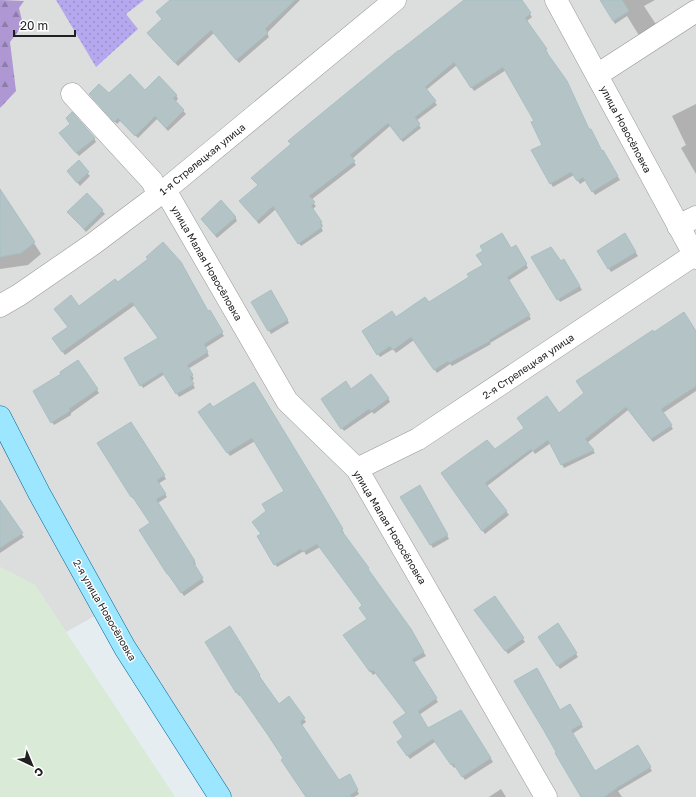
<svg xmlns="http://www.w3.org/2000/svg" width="696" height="797" font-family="'Golos Text',sans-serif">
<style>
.residential{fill:#dcdedd}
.railway{fill:#d9ead7}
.forest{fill:url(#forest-firs)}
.garden{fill:url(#garden-dots)}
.shadow{fill:#0003}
.building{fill:#b4c4c6;stroke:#a6c0c4}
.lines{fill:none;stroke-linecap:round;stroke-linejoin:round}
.minor-casing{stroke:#979797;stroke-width:23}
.major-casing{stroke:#00669b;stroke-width:23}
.minor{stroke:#fff;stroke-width:22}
.major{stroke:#9ce7ff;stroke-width:22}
.labels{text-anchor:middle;stroke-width:3;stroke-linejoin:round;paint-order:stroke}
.street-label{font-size:10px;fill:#202020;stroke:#fff}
</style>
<defs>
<pattern id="forest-firs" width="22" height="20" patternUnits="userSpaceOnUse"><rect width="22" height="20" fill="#ae97d3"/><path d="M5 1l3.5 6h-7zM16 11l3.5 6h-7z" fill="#8d7bab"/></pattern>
<pattern id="garden-dots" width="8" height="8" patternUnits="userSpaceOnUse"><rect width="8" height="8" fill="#b5a8ee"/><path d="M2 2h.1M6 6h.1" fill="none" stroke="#9b90cc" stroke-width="1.8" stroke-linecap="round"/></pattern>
</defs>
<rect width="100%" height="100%" fill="#e5edf1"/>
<path class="residential" d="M0 0H696V797H232L111 607 66 632 35 585 0 567Z"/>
<path class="railway" d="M0 567 35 585 175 797H0Z"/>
<path class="forest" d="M0 0 24 1 19 8 23 25 10 42 16 91 0 108Z"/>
<path class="garden" d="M56 0H144L126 14 138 29 96 67Z"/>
<path class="shadow" d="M182 0H300L267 33 269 37 239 63 214 33 178 66 150 36Z
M466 0H520L532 17 527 21 546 50 548 53 546 54 601 153 603 152 620 180 595 195 586 180 580 184 574 175 553 187 532 151 543 145 535 121 506 70 474 91 457 65 426 90 437 105 416 121 421 128 403 142 390 126 352 159 356 165 311 200 316 206 313 209 323 226 321 227 323 231 301 246 276 209 259 224 243 205 258 186 253 178Z
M602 0H655L644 6 657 26 640 37 627 16 615 24Z
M145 92 176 95 178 99 175 102 186 114 168 131 157 119 138 138 120 121 117 124 90 94Z
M696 104V174L681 148 686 145 672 116Z
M63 137 94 138 96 142 79 156Z
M78 162 90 176 80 186 68 171Z
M0 190 41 254 28 265 0 269Z
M87 194 105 214 86 232 71 215Z
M235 217 237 221 217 238 204 222Z
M624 235 638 256 611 272 598 251Z
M516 246 528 268 508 281 531 319 490 343 491 344 452 366 450 364 437 373 414 340 396 353 393 349 380 357 365 335 396 318 428 304 470 278Z
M533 257 560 263 564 260 582 290 560 302Z
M147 258 208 313 209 312 224 336 205 348 209 356 188 369 194 379 191 381 195 388 179 397 165 374 143 388 126 358 159 339 135 305 65 355 55 342 69 327 79 307 117 284 148 260Z
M271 292 289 323 271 334 252 302Z
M696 332V391L663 413 673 429 653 442 628 410 587 443 595 453 564 468 551 443 535 454 533 451 487 486 509 515 485 534 444 477 495 451 559 414 585 394 654 333Z
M97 390 99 393 71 413V415L54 425 34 392Z
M351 390 388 398 390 402 374 414 372 412 344 431 324 403Z
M213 408 318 488 344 533 342 534 410 630 426 656 413 663 438 702 419 715 428 729 460 712 493 762 465 780 456 766 454 768 435 742 410 759 400 745 404 738 407 714 376 673 373 675 347 638 368 619 363 606 320 547 306 555 304 551 277 567 259 536 262 534 267 511 285 491 255 441 230 456 201 416Z
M131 423 166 479 158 484 167 497 158 503 194 561 196 564 194 566 204 582 184 596 171 577H170L140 530 151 523 135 498 133 499 99 444Z
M420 486 449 539 433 548 402 498Z
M0 509 24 537 0 553Z
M494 598 525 642 508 654 491 630Z
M558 625 578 657 560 669 540 637Z
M229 628 278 705 289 698 306 722 301 726 339 781 349 776 359 794 354 797H306L284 764V759L241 695 239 696 206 642Z
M569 706 583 727 572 734 594 772 637 746 652 771 618 791 622 797H583L560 711Z
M501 789 506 797H489Z"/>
<path class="building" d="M170 0H295L265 29 268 33 236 60 211 30 175 63 147 33 162 19 156 12Z
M464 0H522L531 13 525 18 547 49 545 50 567 81 589 129H591L602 151 603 150 618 176 592 192 583 177 577 181 571 172 550 184 531 150 542 145 531 122 534 121 503 67 471 88 454 62 425 87 436 101 415 117 420 124 401 140 388 123 350 155 355 161 309 196 315 202 311 206 322 222 320 223 322 227 298 244 273 206 257 221 239 201 258 185 251 178 291 144 288 141 399 50V51Z
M600 0H622L629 11 613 21Z
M130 74 145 90 159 76 177 95 173 98 184 110 166 128 155 116 135 136 118 118 114 122 89 94 99 84 109 93Z
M72 112 95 138 76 153 59 133 70 124 66 118Z
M79 160 89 172 77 183 67 171Z
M0 189 35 242 21 253 0 257Z
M87 193 103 210 84 229 67 212Z
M221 200 236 217 215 235 201 219Z
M502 233 511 248 516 245 527 264 507 277 530 315 489 340 490 341 449 363 448 361 434 370 411 337 393 350 390 346 377 355 362 331 392 311 396 317 425 297 429 302 469 277 467 274 483 265 476 255 483 251 480 246Z
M625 233 636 252 608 269 597 251Z
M163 242 181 262 208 311 210 310 223 332 204 344 208 352 187 365 193 375 190 377 194 384 176 394 162 372 140 386 124 358 158 338 132 302 62 352 52 338 68 327 54 309 71 295 79 306 115 279 118 282 148 259 146 257Z
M551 247 561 261 564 259 580 286 557 300 531 257Z
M271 290 288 320 268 331 251 302Z
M684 312 696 331V386L661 409 672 425 651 439 626 407 585 439 594 450 561 465 548 440 533 451 531 449 485 483 507 511 482 531 441 473 487 440 495 449 524 428 517 418 547 396 559 413 584 393 576 381 653 330 654 332Z
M78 360 98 389 69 409 70 411 51 423 33 391 61 374 60 372Z
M371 374 389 398 371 411 369 409 341 429 321 399 346 381 351 389Z
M254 382 318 487 343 529 341 530 369 568 368 569 411 629 424 652 412 659 437 698 418 711 428 728 461 710 491 758 462 777 453 763 451 765 433 739 407 756 397 742 403 737 393 722 406 713 373 670 370 672 343 635 367 619 359 608 362 605 317 544 303 552 301 549 274 565 257 536 261 534 252 522 266 511 262 504 284 491 252 438 227 453 198 412 210 403 213 407Z
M131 422 165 475 157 480 166 494 156 499 195 561 193 562 203 578 181 593 168 574H167L139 530 150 523 132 496 131 497 97 443Z
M420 485 448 535 430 545 400 497Z
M0 500 23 533 0 548Z
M495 596 524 638 505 651 474 610Z
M558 623 577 653 557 666 538 637Z
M230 626 260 675 259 676 279 704 289 696 305 718 300 722 339 780 350 774 358 790 350 795 351 797H306L281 760 283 758 268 735 238 692 236 693 205 642Z
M537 668 560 710 570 704 582 724 571 730 595 771 638 745 651 767 618 787 604 797H581L555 753 556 752 543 729 514 681Z"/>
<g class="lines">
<defs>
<path id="minor" d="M556 0 696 258
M597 75 696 11
M72 94 152 181 158 194
M165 190 287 401 357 469 546 797
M678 226 696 217
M0 306 19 295 93 244 165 190 395 0
M357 469 418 439 694 255"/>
<path id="major" d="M0 417 39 493 125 648 220 797"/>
</defs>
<use href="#minor" class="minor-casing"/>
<use href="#major" class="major-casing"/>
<use href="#minor" class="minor"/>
<use href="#major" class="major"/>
</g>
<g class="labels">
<g class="street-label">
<text transform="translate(626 129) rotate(62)" y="4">улица Новосёловка</text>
<text transform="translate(202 159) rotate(-39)" y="4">1-я Стрелецкая улица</text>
<text transform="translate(207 263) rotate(60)" y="4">улица Малая Новосёловка</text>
<text transform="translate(528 366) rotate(-34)" y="4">2-я Стрелецкая улица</text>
<text transform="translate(390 527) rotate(59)" y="4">улица Малая Новосёловка</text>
<text transform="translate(105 610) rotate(60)" y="4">2-я улица Новосёловка</text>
</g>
</g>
<g transform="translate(32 765) rotate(136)" stroke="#ffffff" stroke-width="3" paint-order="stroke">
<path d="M0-3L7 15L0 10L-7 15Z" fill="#202020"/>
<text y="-6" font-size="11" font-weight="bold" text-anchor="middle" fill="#202020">С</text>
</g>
<path d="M14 30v6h61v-6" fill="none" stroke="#202020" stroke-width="2"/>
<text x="20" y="30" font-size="12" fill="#202020" stroke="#ffffff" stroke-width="3" paint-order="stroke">20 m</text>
</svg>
